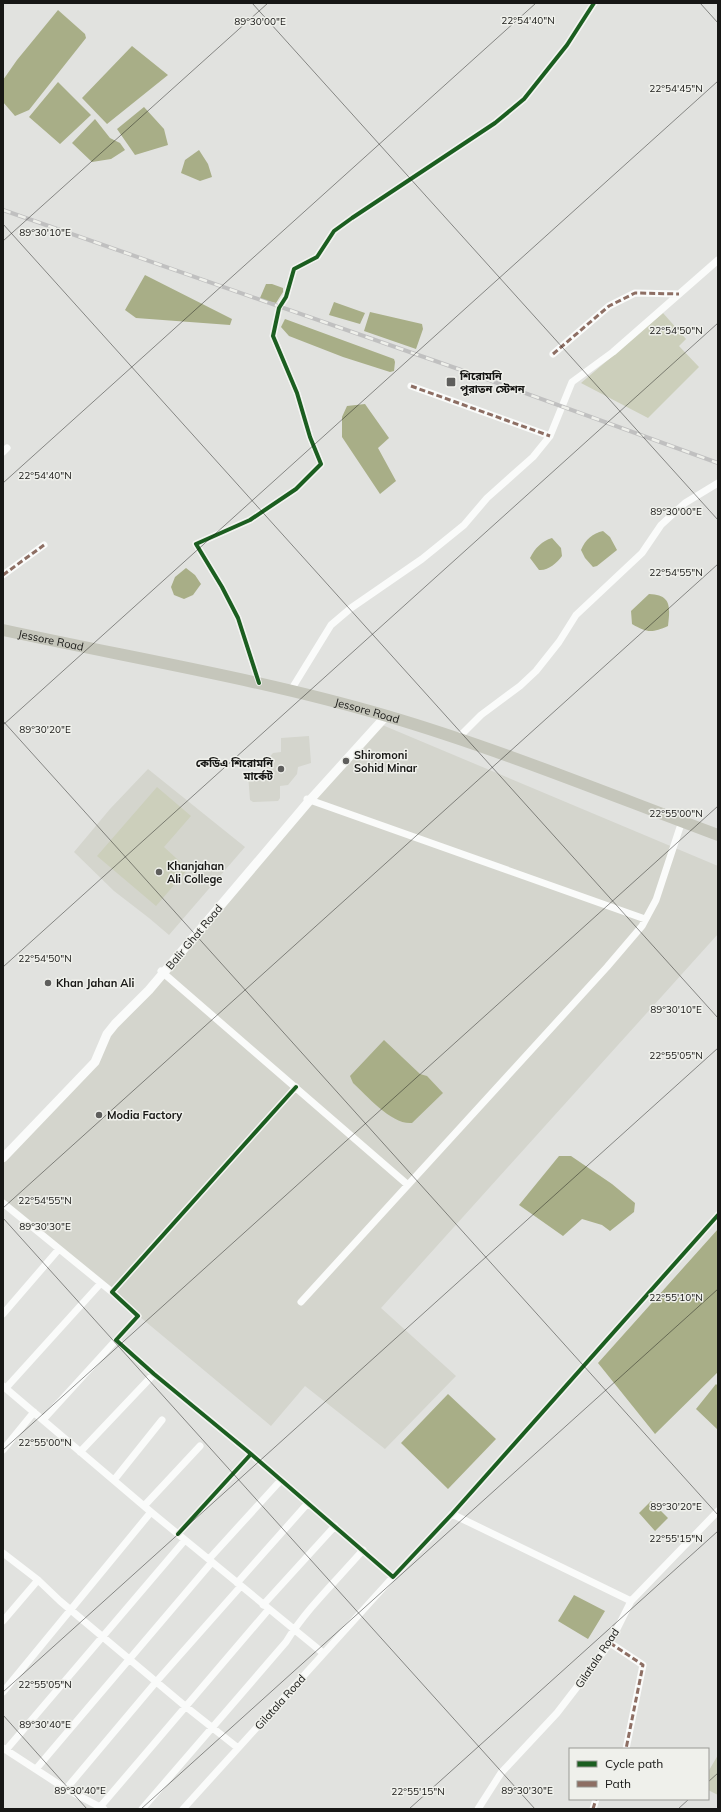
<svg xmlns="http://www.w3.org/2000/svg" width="721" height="1812" font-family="Mulish,'Noto Sans Bengali',sans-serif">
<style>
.built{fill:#d4d5cd}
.green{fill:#cccfbb}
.water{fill:#a8ae87}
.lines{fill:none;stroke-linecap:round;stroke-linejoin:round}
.street{stroke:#fafbfa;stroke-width:7}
.secondary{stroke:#fafbfa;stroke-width:9}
.highway{stroke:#c5c6bb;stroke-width:12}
.rail-casing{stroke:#c0c0c0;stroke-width:4}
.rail{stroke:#eff0eb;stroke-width:2.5;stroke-dasharray:8;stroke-linecap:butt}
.quiet{stroke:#8d6e63;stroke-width:3;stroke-dasharray:6 3;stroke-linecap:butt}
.cycleway-casing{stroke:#eff0eb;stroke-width:6}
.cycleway{stroke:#1b5e20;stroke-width:4}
.ticks{fill:none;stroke:#171715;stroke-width:1;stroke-opacity:0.45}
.poi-dot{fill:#5e5e5c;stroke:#eff0eb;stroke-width:1.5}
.labels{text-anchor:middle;stroke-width:3;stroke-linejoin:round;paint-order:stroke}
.poi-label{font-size:11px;font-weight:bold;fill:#171715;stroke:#eff0eb;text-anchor:start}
.street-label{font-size:11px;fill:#171715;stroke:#eff0eb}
.ticks-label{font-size:10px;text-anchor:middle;fill:#171715;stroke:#eff0eb;stroke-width:3;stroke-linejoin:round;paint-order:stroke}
</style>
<rect width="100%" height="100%" fill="#e1e2df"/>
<path class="built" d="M380 724 718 866V934L381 1308 456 1376 385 1449 305 1386 271 1426 3 1203V1158L95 1062 107 1034Z
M309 736 311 763 298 767 297 774 288 785 280 786V798L278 801 253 802 250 800 248 774 264 772V763L273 753 281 752V738Z
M148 769 245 847 169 935 149 918 114 891 74 852 110 809Z"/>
<path class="green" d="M663 313 686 339 679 346 699 367 648 418 581 383Z
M157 787 191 816 164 847 188 869 156 906 97 856Z
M718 1755V1795L708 1790V1772Z"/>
<path class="water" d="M58 10 85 34 86 38 29 110 15 116 3 102V80L17 60Z
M132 46 168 75 107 124 82 98Z
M58 82 91 115 60 144 29 117Z
M144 107 164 129 168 145 135 155 117 129Z
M95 119 110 138 120 143 125 150 111 159 92 162 72 143Z
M199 150 208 164 212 177 200 181 181 173 185 160Z
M145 275 232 319 230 325 136 318 125 310Z
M266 284H272L283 288V292L276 303 261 300 260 298Z
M334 302 365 313 360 324 329 315Z
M370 312 422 324 423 329 416 349 364 331Z
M285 319 394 359 395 362 394 371 390 372 343 357 289 336 281 327Z
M365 404 389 438 378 448 396 481 380 494 342 437V417L347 406Z
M603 531 610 537 617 550 597 566 593 567 585 558 581 550C585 540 593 533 603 531Z
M552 538 561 548 562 556C557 563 548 571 539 570L530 558C535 548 542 541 552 538Z
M186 568 195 575 201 584 193 595 184 599 174 595 171 587 175 577Z
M649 594C672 595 670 607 668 626 652 633 647 633 632 624L631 611Z
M384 1040 420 1074 427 1076 443 1093 412 1123C392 1125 367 1096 353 1083L350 1076Z
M559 1156H571L612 1184 635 1203 634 1212 610 1231 602 1225 582 1219 563 1236 519 1205Z
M718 1229V1372L655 1434 598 1363Z
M716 1384 718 1386V1430L696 1409Z
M448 1394 496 1439 448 1489 401 1443Z
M651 1501 668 1518 655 1531 639 1513Z
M574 1595 605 1611 588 1639 558 1621Z"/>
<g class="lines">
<path class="street" d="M553 354 609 306 635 293 679 294
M411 386 550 436
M3 452 7 448
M3 575 44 545
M259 683 238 618 222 587 196 544 250 520 296 489 321 464 310 437 297 393 273 336 279 308 286 297 294 269 317 257 334 231 352 218 495 123 524 99 567 45 594 3
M291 690 331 625 351 608 422 559 464 525 487 498 533 457 550 436 572 382 613 352 718 260
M457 739 481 715 520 686 536 671 559 642 576 615 642 553 661 525 685 503 718 483
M307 799 645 919
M161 971 408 1185
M3 1203 112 1292
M301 1302 607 967 642 926 656 900 682 821
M3 1314 59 1249
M3 1386 151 1512 323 1653
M6 1388 101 1283
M43 1420 116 1340
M3 1450 34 1412
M80 1452 154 1374
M251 1454 393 1577 452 1514 718 1215
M114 1480 162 1420
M144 1506 200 1446
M452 1514 631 1601
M178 1534 251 1454 154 1374 116 1340 138 1316 112 1292 296 1087
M3 1553 38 1580 60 1601 185 1706 238 1748
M209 1559 281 1480
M237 1583 308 1503
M263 1605 335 1526
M3 1621 38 1580
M610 1643 643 1665 626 1749
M3 1692 151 1512
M3 1748 66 1789 104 1809
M6 1750 185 1540
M36 1769 212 1562
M66 1789 156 1682 241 1586
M100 1807 269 1609
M142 1809 286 1642C307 1608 337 1580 363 1550
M183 1809 393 1577
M478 1809 501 1773 557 1713 587 1674 610 1643 631 1601 718 1511
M593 1809 596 1799"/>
<path class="secondary" d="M3 1158 95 1062 107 1034 115 1024 149 990 310 800 386 716"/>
<path class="highway" id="s1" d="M3 630C131 658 261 679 387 716 499 749 608 794 718 835"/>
<defs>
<path id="rail" d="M3 210 464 371 718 463"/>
</defs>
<use href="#rail" class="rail-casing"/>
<use href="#rail" class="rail"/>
<path class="quiet" d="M553 354 609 306 635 293 679 294
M411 386 550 436
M3 575 44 545
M610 1643 643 1665 626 1749
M593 1809 596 1799"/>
<defs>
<path id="cycleway" d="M259 683 238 618 222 587 196 544 250 520 296 489 321 464 310 437 297 393 273 336 279 308 286 297 294 269 317 257 334 231 352 218 495 123 524 99 567 45 594 3
M251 1454 393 1577 452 1514 718 1215
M178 1534 251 1454 154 1374 116 1340 138 1316 112 1292 296 1087"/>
</defs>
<use href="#cycleway" class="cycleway-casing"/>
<use href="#cycleway" class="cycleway"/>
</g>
<path class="ticks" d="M252 3 718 520M700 3 718 23M3 224 718 1018M3 241 268 3M3 483 536 3M3 721 718 1515M3 725 718 81M3 967 718 323M3 1208 718 564M3 1218 535 1809M3 1450 718 806M3 1692 718 1048M3 1715 87 1809M708 1782 718 1773M141 1809 718 1289M409 1809 718 1531M678 1809 689 1799"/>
<g class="poi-dot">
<rect x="446" y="377" width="10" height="10" rx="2"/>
<circle cx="346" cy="761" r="4"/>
<circle cx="281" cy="769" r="4"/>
<circle cx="159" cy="872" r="4"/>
<circle cx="48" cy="983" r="4"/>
<circle cx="99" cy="1115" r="4"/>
</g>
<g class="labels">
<g class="poi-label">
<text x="460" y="380">শিরোমনি<tspan x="460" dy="13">পুরাতন স্টেশন</tspan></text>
<text x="354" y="759">Shiromoni<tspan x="354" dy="13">Sohid Minar</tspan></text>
<text x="273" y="767" text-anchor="end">কেডিএ শিরোমনি<tspan x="273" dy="13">মার্কেট</tspan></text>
<text x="167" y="870">Khanjahan<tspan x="167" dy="13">Ali College</tspan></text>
<text x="56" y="987">Khan Jahan Ali</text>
<text x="107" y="1119">Modia Factory</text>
</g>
<g class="street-label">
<text dy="4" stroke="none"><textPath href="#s1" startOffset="49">Jessore Road</textPath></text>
<text dy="4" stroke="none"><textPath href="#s1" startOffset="373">Jessore Road</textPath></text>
<text transform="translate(194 937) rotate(-50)" y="4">Balir Ghat Road</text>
<text transform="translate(597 1658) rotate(-56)" y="4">Gilatala Road</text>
<text transform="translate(280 1702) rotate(-48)" y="4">Gilatala Road</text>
</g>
</g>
<g class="ticks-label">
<text x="528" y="24">22°54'40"N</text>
<text x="260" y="25">89°30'00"E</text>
<text x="676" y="92">22°54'45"N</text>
<text x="45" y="236">89°30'10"E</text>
<text x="676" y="334">22°54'50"N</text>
<text x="45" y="479">22°54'40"N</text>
<text x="676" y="515">89°30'00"E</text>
<text x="676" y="576">22°54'55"N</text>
<text x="45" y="733">89°30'20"E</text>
<text x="676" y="817">22°55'00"N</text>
<text x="45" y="962">22°54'50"N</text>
<text x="676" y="1013">89°30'10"E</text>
<text x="676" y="1059">22°55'05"N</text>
<text x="45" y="1204">22°54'55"N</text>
<text x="45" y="1230">89°30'30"E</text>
<text x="676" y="1301">22°55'10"N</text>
<text x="45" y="1446">22°55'00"N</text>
<text x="676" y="1510">89°30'20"E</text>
<text x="676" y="1542">22°55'15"N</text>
<text x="45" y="1688">22°55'05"N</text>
<text x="45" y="1728">89°30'40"E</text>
<text x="80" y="1794">89°30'40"E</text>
<text x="527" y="1794">89°30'30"E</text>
<text x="418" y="1795">22°55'15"N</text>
</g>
<rect width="721" height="1812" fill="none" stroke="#171715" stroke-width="8"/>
<rect x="569" y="1748" width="140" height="52" fill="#eff0eb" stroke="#999995"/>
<rect x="577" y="1761" width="20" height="6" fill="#1b5e20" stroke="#999995"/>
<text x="605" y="1768" font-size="12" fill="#171715">Cycle path</text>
<rect x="577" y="1781" width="20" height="6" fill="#8d6e63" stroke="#999995"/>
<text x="605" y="1788" font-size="12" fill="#171715">Path</text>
</svg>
